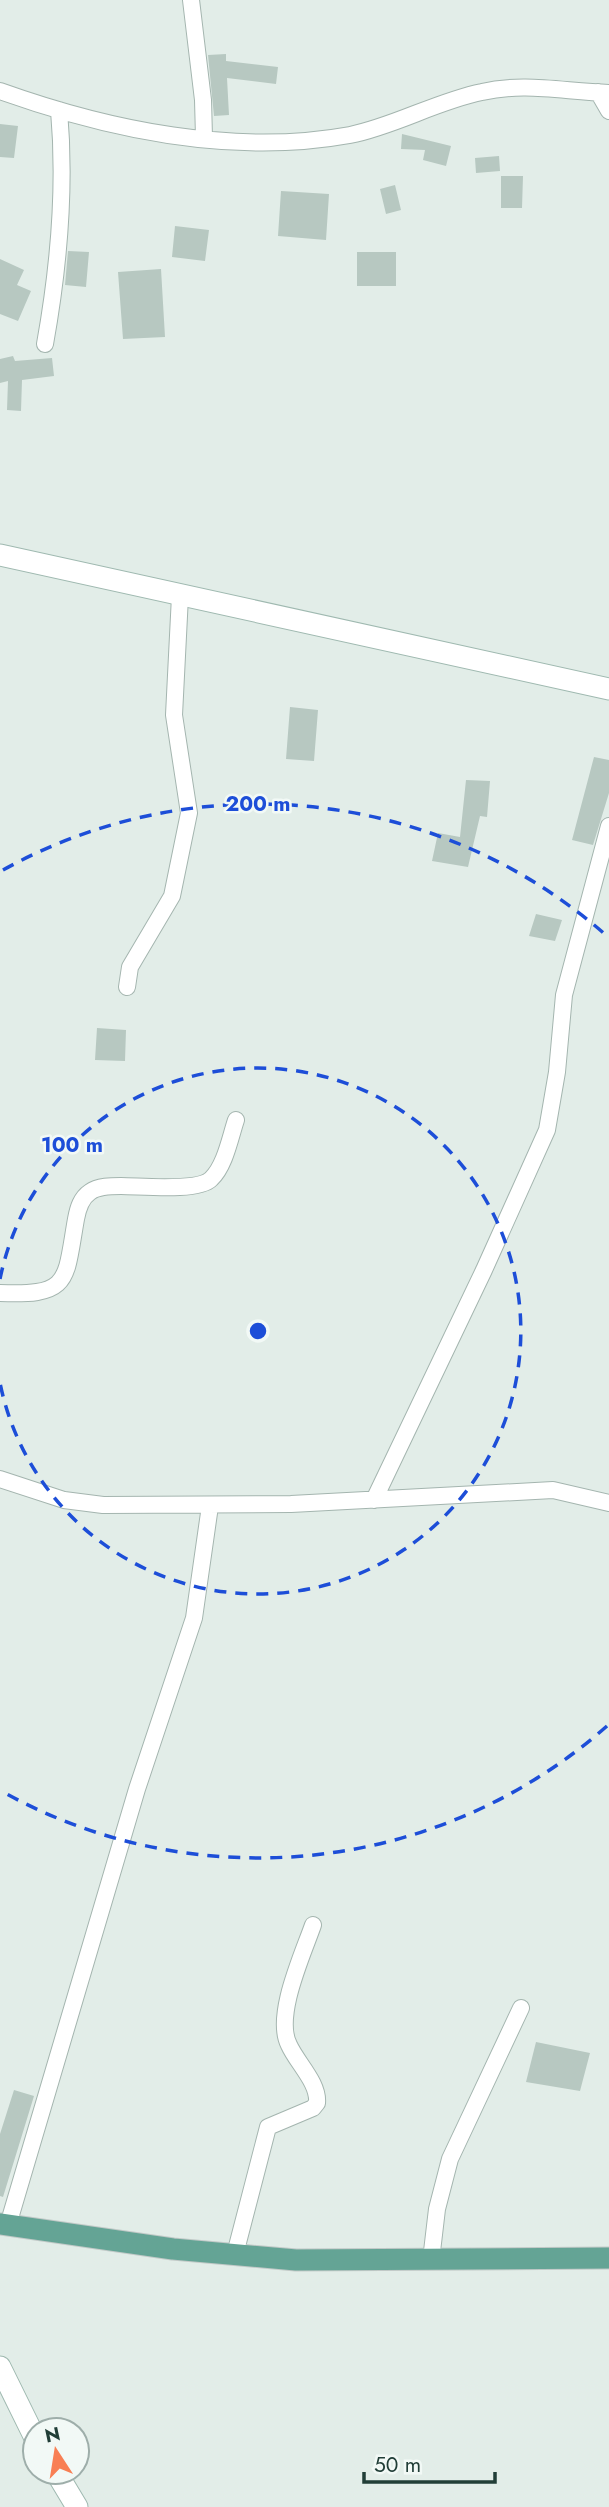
<svg xmlns="http://www.w3.org/2000/svg" width="609" height="2507" font-family="Jost,sans-serif">
<style>
.building{fill:#b7c8c1}
.lines{fill:none;stroke-linecap:round;stroke-linejoin:round}
.street-casing{stroke:#a4b5af;stroke-width:18}
.secondary-casing{stroke:#9fb9b0;stroke-width:23}
.primary-casing{stroke:#c1c9c7;stroke-width:23}
.street{stroke:#fff;stroke-width:16}
.secondary{stroke:#fff;stroke-width:21}
.primary{stroke:#64a495;stroke-width:21}
.ring{fill:none;stroke:#1d4ed8;stroke-width:3.5;stroke-dasharray:12 9}
.centre{fill:#1d4ed8;stroke:#f2f9f6;stroke-width:3.5}
.ring-label{font-size:21px;text-anchor:middle;font-weight:bold;fill:#1d4ed8;stroke:#f2f9f6;stroke-width:5;stroke-linejoin:round;paint-order:stroke}
</style>
<rect width="100%" height="100%" fill="#e2ede8"/>
<path class="building" d="M226 54V61L278 67 276 84 227 78 229 115 214 116 208 55Z
M0 124 18 126 14 158 0 157Z
M402 134 451 146 446 166 423 160 425 150 401 149Z
M499 156 500 171 476 173 475 158Z
M501 176H523L522 208H501Z
M395 185 401 210 386 214 380 189Z
M281 191 329 194 326 240 278 236Z
M175 226 209 230 205 261 172 257Z
M68 251 89 252 86 287 65 285Z
M357 252H396V286H357Z
M0 259 24 270 17 285 31 291 18 321 0 314Z
M161 269 165 337 123 339 118 272Z
M13 356 15 361 52 358 54 376 22 380 21 411 7 410 8 381 0 383V359Z
M290 707 318 710 314 761 286 759Z
M594 757 609 760V793L593 845 572 840Z
M466 780 490 781 487 817 480 816 468 867 432 861 438 833 460 837Z
M536 914 562 920 555 941 529 936Z
M97 1028 126 1030 125 1061 95 1060Z
M536 2042 590 2053 580 2091 526 2082Z
M14 2090 34 2096 3 2197 0 2196V2134Z"/>
<g class="lines">
<defs>
<path id="street" d="M191 0 203 100 204 137
M0 91C109 130 235 156 350 135 395 126 437 101 482 92 524 82 566 92 609 93
M598 92 609 111
M45 344C59 266 66 189 59 110
M127 987 130 967 172 896 189 813 174 715 180 596
M0 1293C71 1296 65 1281 76 1219 78 1208 81 1198 90 1192 98 1186 112 1186 121 1186 141 1186 198 1192 211 1179 225 1166 230 1138 236 1120
M0 1479 64 1500 103 1505 291 1504 553 1490 609 1503
M374 1500 484 1270 547 1130 557 1072 564 995 609 826
M8 2225 137 1789 194 1618 210 1506
M235 2254 268 2127 313 2108 317 2103C319 2083 297 2063 289 2045 274 2016 303 1954 313 1925
M431 2260 437 2209 450 2159 521 2008"/>
<path id="secondary" d="M0 555 609 689
M0 2367 35 2438
M56 2472 77 2507"/>
<path id="primary" d="M0 2224 173 2249 296 2260 609 2258"/>
</defs>
<use href="#street" class="street-casing"/>
<use href="#secondary" class="secondary-casing"/>
<use href="#primary" class="primary-casing"/>
<use href="#street" class="street"/>
<use href="#secondary" class="secondary"/>
<use href="#primary" class="primary"/>
</g>
<g class="ring">
<path d="M0 1279A263 263 0 1 1 0 1383"/>
<path d="M607 1726A527 527 0 0 1 3 1792M3 870A527 527 0 0 1 607 936"/>
</g>
<circle cx="258" cy="1331" r="10" class="centre"/>
<g class="ring-label">
<text x="258" y="811">200 m</text>
<text x="72" y="1152">100 m</text>
</g>
<g transform="translate(56 2451) rotate(348)"><circle r="33" fill="#f2f9f6" stroke="#9eaeaa" stroke-width="2"/>
<path d="M0-5L12 26L0 18L-12 26Z" fill="#f87f54"/>
<text y="-10" font-size="19" font-weight="bold" text-anchor="middle" fill="#213e37">N</text>
</g>
<path d="M364 2472v10h131v-10" fill="none" stroke="#213e37" stroke-width="3.5"/>
<text x="374" y="2472" font-size="21" fill="#213e37" stroke="#f2f9f6" stroke-width="5" paint-order="stroke">50 m</text>
</svg>
